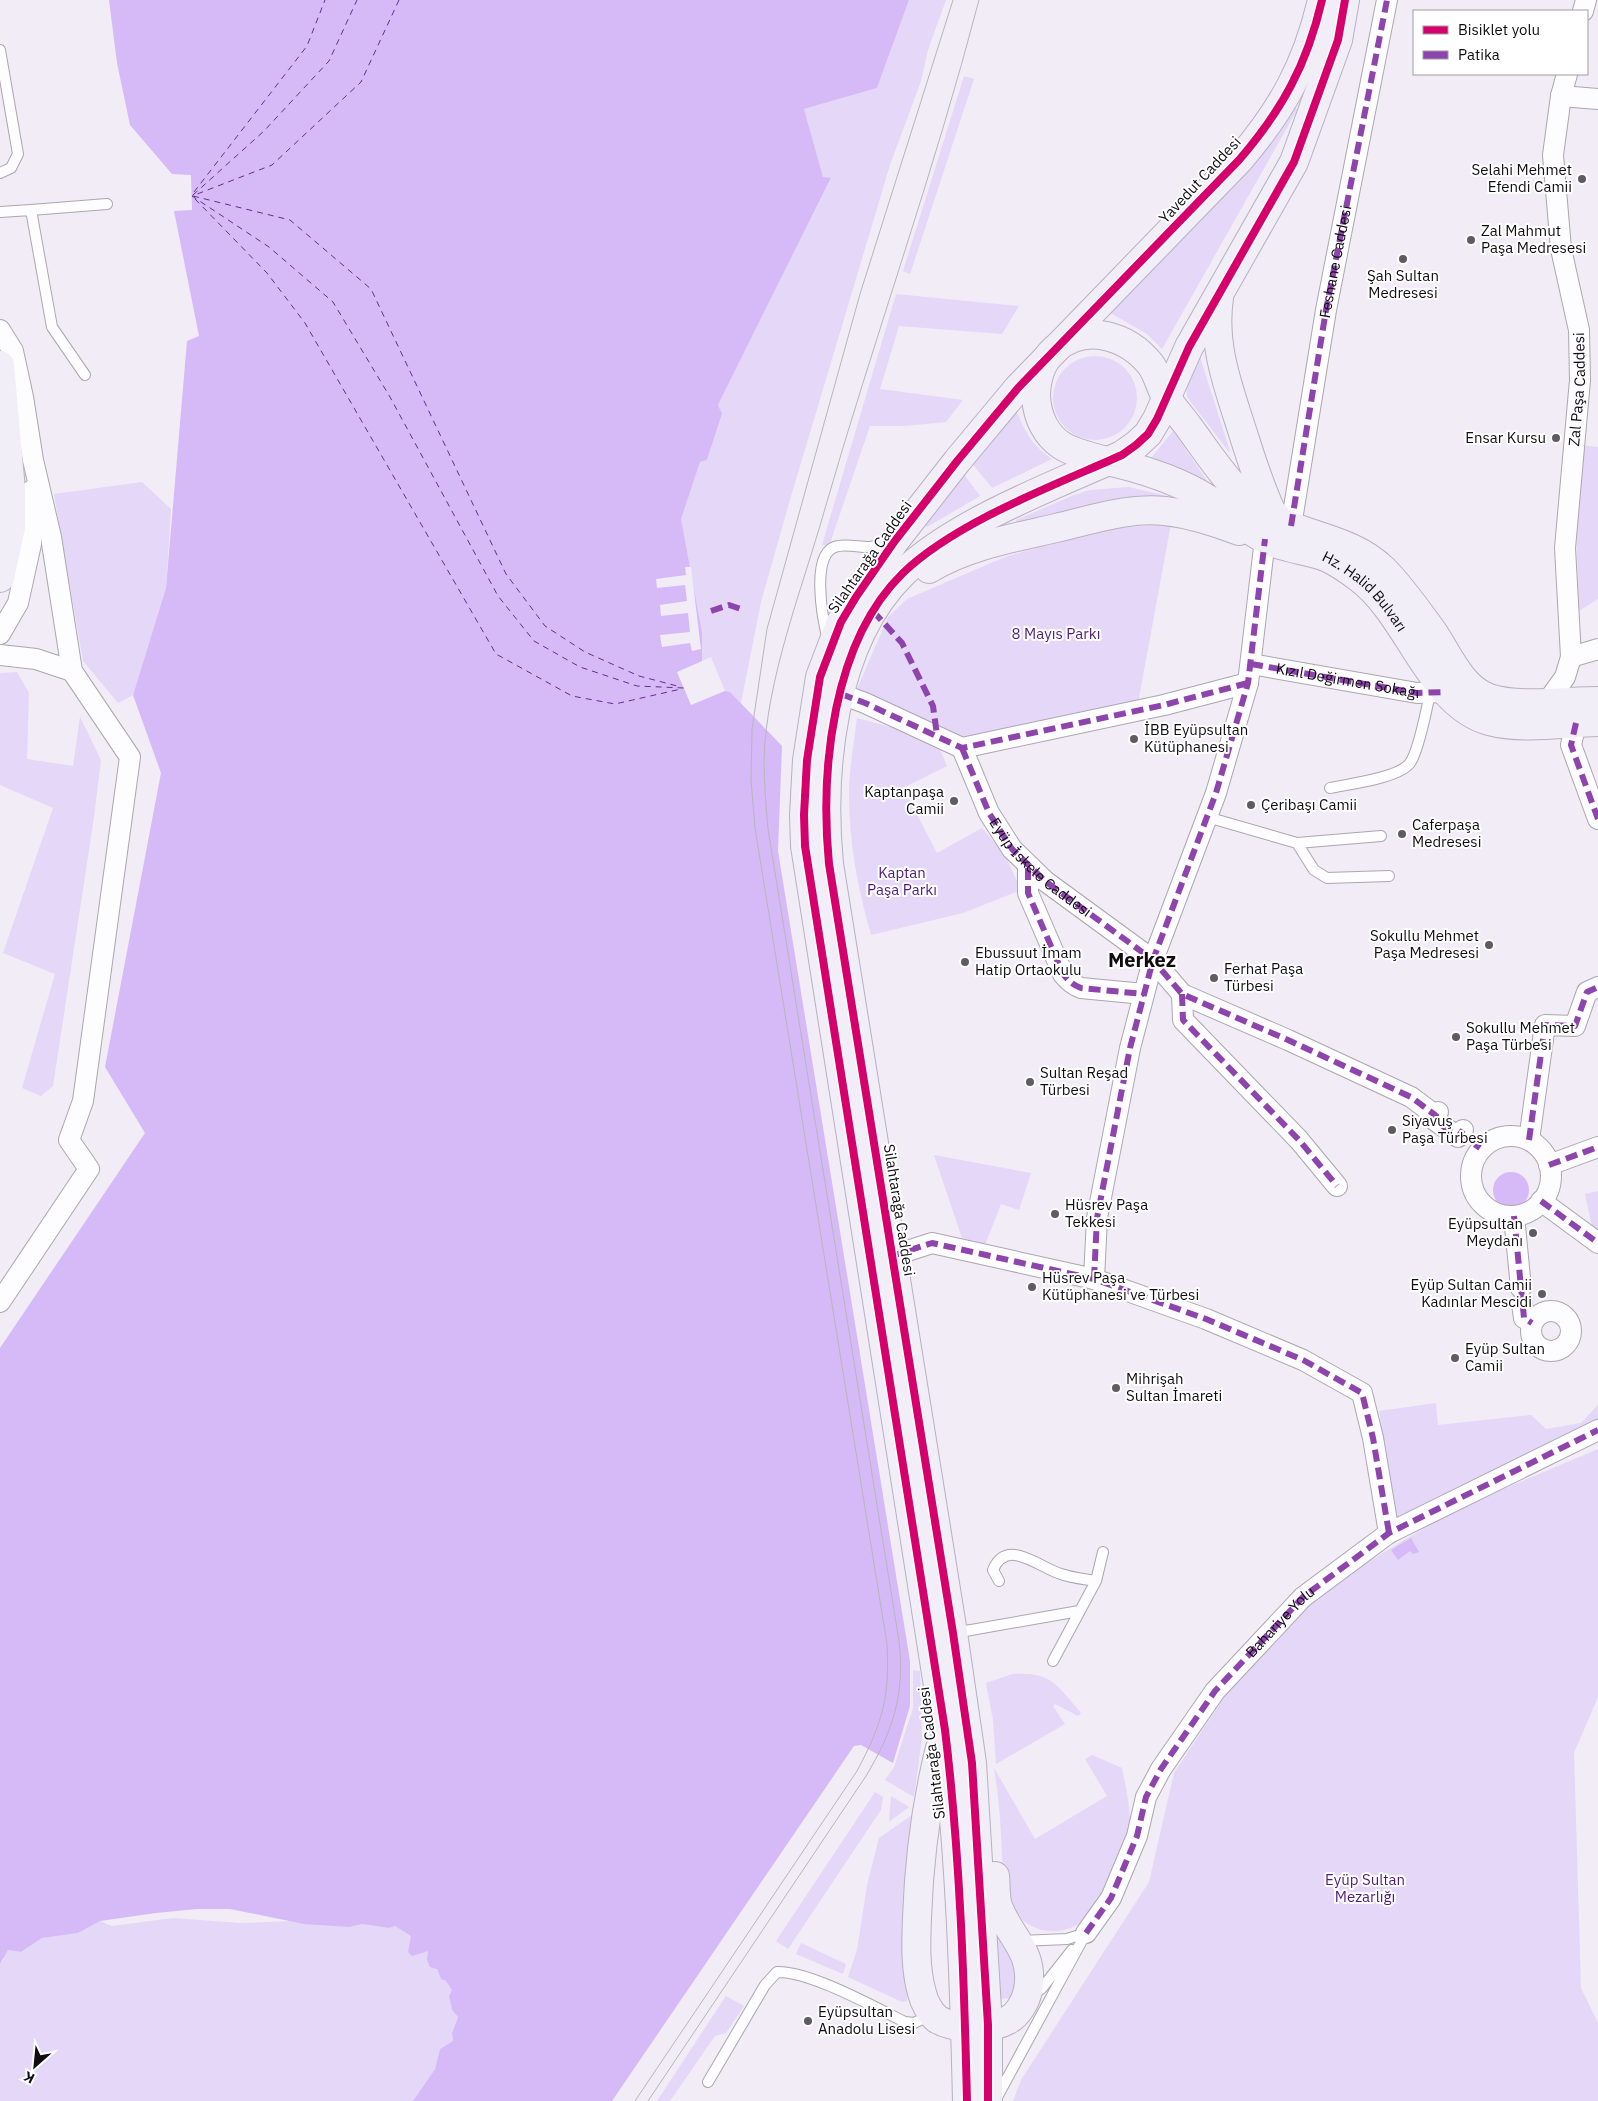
<svg xmlns="http://www.w3.org/2000/svg" width="1598" height="2101" font-family="'IBM Plex Sans',sans-serif">
<style>
.green{fill:#e5d7f7}
.water{fill:#d6b9f7}
.pier{fill:#f1ecf6}
.lines{fill:none;stroke-linecap:round;stroke-linejoin:round}
.ferry{stroke:#632f90;stroke-width:1;stroke-dasharray:6 5;stroke-linecap:butt}
.lane-casing{stroke:#aba7ae;stroke-width:12}
.street-casing{stroke:#aba7ae;stroke-width:22}
.primary-casing{stroke:#b8b0c0;stroke-width:30}
.lane{stroke:#fdfcfe;stroke-width:10}
.street{stroke:#fdfcfe;stroke-width:20}
.primary{stroke:#f2eef7;stroke-width:28}
.tram{stroke:#b7b6b9;stroke-width:1}
.quiet{stroke:#8e44ad;stroke-width:6;stroke-dasharray:12 6;stroke-linecap:butt}
.cycleway-casing{stroke:#fff;stroke-width:11}
.cycleway{stroke:#d6006c;stroke-width:8}
.poi-dot{fill:#5f5b62;stroke:#fff;stroke-width:2}
.labels{text-anchor:middle;stroke-width:4;stroke-linejoin:round;paint-order:stroke}
.poi-label{font-size:15px;fill:#100d12;stroke:#fff;text-anchor:start}
.street-label{font-size:15px;fill:#100d12;stroke:#fff}
.park-label{font-size:15px;fill:#511a7b;stroke:#fff}
.district-label{font-size:20px;font-weight:bold;fill:#100d12;stroke:#fff}
</style>
<rect width="100%" height="100%" fill="#f1ecf6"/>
<path class="green" d="M909 0H946L928 50 921 81 890 165 789 503 761 602 741 703 730 692 725 691 711 657 702 661V633L680 519 700 462 707 460 722 415 718 405 831 179 823 178 804 109 877 88Z
M964 76 974 79 910 274 903 271Z
M1294 102 1297 110 1162 349 1147 334 1107 311Z
M896 294 1019 306 1002 334 899 326 880 389 963 400 946 422 905 426H870L829 546 822 545Z
M1199 354 1230 451 1229 452 1187 397 1186 387Z
M1053 398a42 42 0 1 1 84 0a42 42 0 1 1-84 0Z
M1017 412C1026 434 1032 445 1052 459L992 488 971 462Z
M1173 431 1208 482 1152 457Z
M1582 445 1598 447V599L1579 611 1576 531Z
M963 473 980 496 927 527 923 523Z
M142 482 171 509 166 588 133 695 118 703 83 661 54 494Z
M1129 487 1167 496 1097 504 1018 525 1016 520 1074 495 1090 490Z
M1171 524 1138 703 961 752 854 696 888 617 907 599 1005 557 1106 528Z
M17 672 29 693 27 759 73 766 80 717 101 760 94 817 53 1086 41 1096 22 1088 55 974 3 953 53 808 0 785V673Z
M857 718 894 728 939 747 947 766 903 788 937 853 982 828 1005 855 1021 890 963 913 871 935C858 889 849 843 849 795 849 769 854 743 857 718Z
M934 1155 1031 1173 1019 1210 1001 1204 985 1245 962 1238Z
M1598 1191V1230L1592 1227 1585 1194Z
M1436 1403 1438 1425 1531 1415 1546 1429 1581 1423 1598 1405V1426L1398 1519 1391 1499 1379 1411Z
M1598 1449V1697L1574 1753 1581 1988 1598 2023V2101H1013L1021 2080 1149 1882 1174 1773 1233 1684 1315 1596 1371 1560 1456 1509Z
M913 1670 920 1671 922 1737 914 1797 885 1780 894 1767 913 1708Z
M1012 1674C1052 1672 1056 1684 1081 1713L1078 1716 1055 1704 1053 1706 1065 1724 996 1764 993 1720 986 1683Z
M1092 1755 1122 1768C1126 1789 1132 1814 1130 1836 1129 1848 1097 1908 1088 1917 1058 1944 1017 1931 1004 1893 1001 1882 1003 1867 1002 1855 1001 1826 999 1797 994 1768L1035 1839 1107 1796 1085 1759Z
M875 1792 883 1797 881 1810 788 1949 776 1941Z
M891 1796 909 1807 889 1822Z
M912 1815 906 1887 907 2001 902 2002 848 1977 857 1950 867 1885 879 1838Z
M173 1918 240 1923 293 1921 350 1927 362 1924 389 1928 395 1926 412 1936 410 1945 417 1953 428 1950 441 1979 446 1981 453 1990 449 1996 452 2010 458 2017 452 2033 453 2041 440 2049 435 2069 413 2101H0V1964L4 1959V1954L8 1950 21 1952 42 1938 78 1933 100 1921 112 1926Z
M997 1934C1015 1956 1022 1970 1011 1998L1000 1999 995 1935Z
M801 1943 846 1964 843 1974 796 1954Z
M726 1996 744 2006 726 2033 715 2036 670 2101H657Z"/>
<path class="water" d="M109 0H909L877 88 804 109 823 177 831 178 718 405 722 414 707 460 700 462 681 519 702 633V661L677 672 691 705 725 691 730 692 782 746 778 851 910 1661V1706L893 1763 861 1745 854 1746 612 2101H413L435 2069 440 2049 453 2041 452 2033 458 2017 452 2010 449 1996 452 1990 446 1981 441 1979 437 1969 430 1967 427 1960 428 1951 412 1956 408 1952 411 1936 395 1926 389 1928 362 1924 350 1927 304 1924 230 1909H197L156 1913 100 1921 78 1933 42 1938 21 1952 8 1950 0 1964V1348L145 1133 105 1067 161 773 133 695 166 588 187 341 199 336 174 211 192 210 191 175 172 174 130 125 117 63Z
M1493 1190a18 18 0 1 1 36 0a18 18 0 1 1-36 0Z
M1411 1538 1419 1552 1413 1554 1410 1551 1398 1560 1391 1550Z"/>
<path class="pier" d="M685 567H691L701 649 692 651 690 643 662 647 660 635 690 632 688 613 661 616 660 605 687 601 685 585 657 588 656 579 686 575Z"/>
<g class="lines">
<path class="ferry" d="M399 0 361 82 272 165 192 196 269 247 333 302 390 397 498 596 534 641 580 667 637 686 684 688
M194 192 307 46 325 0
M193 195 264 131 329 61 357 0
M193 196 290 220 371 289 506 574 545 626 585 652 639 676 681 687
M195 199 267 273 305 323 496 654 572 696 615 704 681 689"/>
<defs>
<path id="lane" d="M0 50 18 154 11 168 0 173
M0 212 31 210
M85 375 52 327 31 210 107 204
M828 640C823 621 809 551 838 546 847 544 859 547 869 547 875 546 882 544 888 543
M1330 788C1349 784 1399 778 1410 763 1418 752 1427 708 1430 693
M1207 817 1297 843 1381 836
M1297 843 1314 870 1327 878 1389 876
M999 1581 993 1570C1007 1536 1041 1569 1061 1574 1072 1578 1085 1579 1096 1581
M954 1633 1079 1611
M1053 1661 1096 1581 1103 1552
M1020 1941 1067 1939 1086 1933
M1033 1995 1042 1988 1072 1950
M708 2082 765 1985 777 1972C810 1971 874 2007 905 2022L914 2023 931 2015
M996 2099 1086 1933"/>
<g id="street">
<path d="M1583 11 1586 0"/>
<path d="M1561 96 1598 99"/>
<path d="M0 330 13 351 23 397 33 460 51 537 72 671 130 757 83 1101 69 1140 89 1169 0 1302"/>
<path d="M1291 526 1326 310 1387 0"/>
<path d="M0 634 18 603 31 544 32 490"/>
<path d="M0 655 36 659 72 671"/>
<path d="M1571 657 1598 649"/>
<path id="s1" d="M1251 664 1417 693 1444 692"/>
<path d="M841 694 865 703 962 748 1164 705 1248 683"/>
<path id="s2" d="M1547 702 1565 677 1571 657 1565 548 1580 380 1579 330 1561 249 1553 155 1561 96 1567 74"/>
<path d="M1576 723 1571 745 1598 819"/>
<path id="s3" d="M962 748 989 813 1012 849 1045 881 1153 960 1182 994 1288 1040 1411 1097 1435 1115"/>
<path d="M1028 868V893L1063 974C1069 981 1073 985 1081 988L1144 994"/>
<path d="M1182 994 1183 1020 1299 1140 1337 1186"/>
<path d="M1438 1112 1433 1119 1458 1137 1463 1130"/>
<circle cx="1511" cy="1176" r="40"/>
<path d="M1529 1140 1545 1025 1575 1026 1587 992 1598 987"/>
<path d="M1549 1165 1598 1147"/>
<path d="M1541 1201 1598 1243"/>
<path d="M1514 1216 1521 1288"/>
<path d="M892 1256 932 1243 1094 1279 1206 1319 1303 1360 1362 1393 1373 1438 1389 1533"/>
<path d="M1094 1279 1097 1218 1130 1048 1153 960 1216 793 1248 683 1265 539"/>
<path d="M1522 1304 1524 1318 1532 1323"/>
<circle cx="1551" cy="1331" r="20"/>
<path d="M1086 1933 1111 1898 1137 1836 1146 1797 1161 1769 1215 1691 1303 1597 1389 1533 1598 1430"/>
</g>
<g id="primary">
<path d="M1219 298C1212 345 1228 386 1242 430 1251 458 1259 485 1272 513L1276 516"/>
<path d="M0 365 11 490V527L0 578"/>
<path d="M929 569C967 546 1013 538 1056 528 1091 520 1129 507 1165 511 1190 514 1216 522 1239 531"/>
<path id="s4" d="M1598 701C1567 701 1518 708 1489 698 1461 688 1448 654 1433 632 1417 610 1402 588 1383 569 1350 537 1302 537 1265 513 1232 492 1211 457 1188 426 1181 416 1172 407 1166 397 1160 387 1158 375 1151 365 1128 336 1086 322 1055 349 1027 374 1031 425 1061 445 1073 453 1089 456 1103 460 1140 468 1179 480 1211 501 1229 513 1246 530 1265 539 1284 549 1308 550 1328 558 1338 563 1350 571 1359 578 1409 615 1429 704 1489 721 1523 730 1563 723 1598 722"/>
<path d="M940 1748C926 1804 919 1860 917 1918 916 1943 915 1968 922 1993 924 2002 930 2013 937 2019 953 2029 991 2030 1008 2020 1018 2015 1026 2001 1028 1990 1035 1951 1009 1937 998 1906 995 1897 996 1885 995 1876"/>
<path d="M967 2101C964 1977 960 1853 945 1730L805 846 804 815 807 760 820 677 841 622 856 597 894 542 958 460 1018 388 1239 160C1282 110 1307 65 1322 0"/>
<path d="M988 2101V2025L972 1763 953 1633 829 864C820 771 832 642 903 573 956 522 1055 485 1122 455L1136 445 1148 434 1157 419 1189 347 1294 162 1338 40 1345 0"/>
</g>
</defs>
<use href="#lane" class="lane-casing"/>
<use href="#street" class="street-casing"/>
<use href="#primary" class="primary-casing"/>
<use href="#lane" class="lane"/>
<use href="#street" class="street"/>
<use href="#primary" class="primary"/>
<path class="tram" d="M635 2101 857 1771C882 1724 890 1698 887 1644L755 828 751 780 752 729 767 629 860 294 953 0
M648 2101 866 1776C893 1731 905 1695 899 1641L768 829C766 806 764 783 764 760 766 680 802 589 824 512 873 341 934 173 979 0"/>
<g class="quiet">
<path id="s5" d="M1291 526 1326 310 1387 0"/>
<path d="M711 611 729 605 741 609"/>
<path d="M873 611 902 643 933 706 937 735"/>
<path d="M1251 664 1417 693 1444 692"/>
<path d="M841 694 865 703 962 748 1164 705 1248 683"/>
<path d="M1576 723 1571 745 1598 819"/>
<path d="M962 748 989 813 1012 849 1045 881 1153 960 1182 994 1288 1040 1411 1097 1435 1115"/>
<path d="M1028 868V893L1063 974C1069 981 1073 985 1081 988L1144 994"/>
<path d="M1182 994 1183 1020 1299 1140 1337 1186"/>
<path d="M1437 1113 1433 1119 1458 1137 1463 1130"/>
<path d="M1460 1134 1480 1148"/>
<path d="M1529 1140 1545 1025 1575 1026 1587 992 1598 987"/>
<path d="M1549 1165 1598 1147"/>
<path d="M1541 1201 1598 1243"/>
<path d="M1514 1216 1524 1318 1532 1323"/>
<path d="M892 1256 932 1243 1094 1279 1206 1319 1303 1360 1362 1393 1373 1438 1389 1533"/>
<path d="M1094 1279 1097 1218 1130 1048 1153 960 1216 793 1248 683 1265 539"/>
<path id="s6" d="M1086 1933 1111 1898 1137 1836 1146 1797 1161 1769 1215 1691 1303 1597 1389 1533 1598 1430"/>
</g>
<defs>
<path id="cycleway" d="M967 2101C964 1977 960 1853 945 1730L805 846 804 815 807 760 820 677 841 622 856 597 894 542 958 460 1018 388 1239 160C1282 110 1307 65 1322 0
M988 2101V2025L972 1763 953 1633 829 864C820 771 832 642 903 573 956 522 1055 485 1122 455L1136 445 1148 434 1157 419 1189 347 1294 162 1338 40 1345 0"/>
</defs>
<use href="#cycleway" class="cycleway-casing"/>
<use href="#cycleway" class="cycleway"/>
</g>
<g class="poi-dot">
<circle cx="1582" cy="179" r="5"/>
<circle cx="1471" cy="240" r="5"/>
<circle cx="1403" cy="259" r="5"/>
<circle cx="1556" cy="438" r="5"/>
<circle cx="1134" cy="739" r="5"/>
<circle cx="954" cy="801" r="5"/>
<circle cx="1251" cy="805" r="5"/>
<circle cx="1402" cy="834" r="5"/>
<circle cx="1489" cy="945" r="5"/>
<circle cx="965" cy="962" r="5"/>
<circle cx="1214" cy="978" r="5"/>
<circle cx="1456" cy="1037" r="5"/>
<circle cx="1030" cy="1082" r="5"/>
<circle cx="1392" cy="1130" r="5"/>
<circle cx="1055" cy="1214" r="5"/>
<circle cx="1533" cy="1233" r="5"/>
<circle cx="1032" cy="1287" r="5"/>
<circle cx="1542" cy="1294" r="5"/>
<circle cx="1455" cy="1358" r="5"/>
<circle cx="1116" cy="1388" r="5"/>
<circle cx="808" cy="2021" r="5"/>
</g>
<g class="labels">
<g class="poi-label">
<text x="1572" y="175" text-anchor="end">Selahi Mehmet<tspan x="1572" dy="17">Efendi Camii</tspan></text>
<text x="1481" y="236">Zal Mahmut<tspan x="1481" dy="17">Paşa Medresesi</tspan></text>
<text x="1403" y="281" text-anchor="middle">Şah Sultan<tspan x="1403" dy="17">Medresesi</tspan></text>
<text x="1546" y="443" text-anchor="end">Ensar Kursu</text>
<text x="1144" y="735">İBB Eyüpsultan<tspan x="1144" dy="17">Kütüphanesi</tspan></text>
<text x="944" y="797" text-anchor="end">Kaptanpaşa<tspan x="944" dy="17">Camii</tspan></text>
<text x="1261" y="810">Çeribaşı Camii</text>
<text x="1412" y="830">Caferpaşa<tspan x="1412" dy="17">Medresesi</tspan></text>
<text x="1479" y="941" text-anchor="end">Sokullu Mehmet<tspan x="1479" dy="17">Paşa Medresesi</tspan></text>
<text x="975" y="958">Ebussuut İmam<tspan x="975" dy="17">Hatip Ortaokulu</tspan></text>
<text x="1224" y="974">Ferhat Paşa<tspan x="1224" dy="17">Türbesi</tspan></text>
<text x="1466" y="1033">Sokullu Mehmet<tspan x="1466" dy="17">Paşa Türbesi</tspan></text>
<text x="1040" y="1078">Sultan Reşad<tspan x="1040" dy="17">Türbesi</tspan></text>
<text x="1402" y="1126">Siyavuş<tspan x="1402" dy="17">Paşa Türbesi</tspan></text>
<text x="1065" y="1210">Hüsrev Paşa<tspan x="1065" dy="17">Tekkesi</tspan></text>
<text x="1523" y="1229" text-anchor="end">Eyüpsultan<tspan x="1523" dy="17">Meydanı</tspan></text>
<text x="1042" y="1283">Hüsrev Paşa<tspan x="1042" dy="17">Kütüphanesi ve Türbesi</tspan></text>
<text x="1532" y="1290" text-anchor="end">Eyüp Sultan Camii<tspan x="1532" dy="17">Kadınlar Mescidi</tspan></text>
<text x="1465" y="1354">Eyüp Sultan<tspan x="1465" dy="17">Camii</tspan></text>
<text x="1126" y="1384">Mihrişah<tspan x="1126" dy="17">Sultan İmareti</tspan></text>
<text x="818" y="2017">Eyüpsultan<tspan x="818" dy="17">Anadolu Lisesi</tspan></text>
</g>
<g class="street-label">
<text transform="translate(1200 180) rotate(-47)" y="5">Yavedut Caddesi</text>
<text dy="5" stroke="none"><textPath href="#s5" startOffset="268">Feshane Caddesi</textPath></text>
<text dy="5" stroke="none"><textPath href="#s2" startOffset="320">Zal Paşa Caddesi</textPath></text>
<text transform="translate(870 557) rotate(-55)" y="5">Silahtarağa Caddesi</text>
<text dy="5" stroke="none"><textPath href="#s4" startOffset="1160">Hz. Halid Bulvarı</textPath></text>
<text dy="5" stroke="none"><textPath href="#s1" startOffset="98">Kızıl Değirmen Sokağı</textPath></text>
<text dy="5" stroke="none"><textPath href="#s3" startOffset="146">Eyüp İskele Caddesi</textPath></text>
<text transform="translate(899 1210) rotate(81)" y="5">Silahtarağa Caddesi</text>
<text dy="5" stroke="none"><textPath href="#s6" startOffset="372">Bahariye Yolu</textPath></text>
<text transform="translate(932 1753) rotate(-97)" y="5">Silahtarağa Caddesi</text>
</g>
<g class="park-label">
<text x="1056" y="639">8 Mayıs Parkı</text>
<text x="902" y="878">Kaptan<tspan x="902" dy="17">Paşa Parkı</tspan></text>
<text x="1365" y="1885">Eyüp Sultan<tspan x="1365" dy="17">Mezarlığı</tspan></text>
</g>
<g class="district-label">
<text x="1142" y="967">Merkez</text>
</g>
</g>
<rect x="1413" y="10" width="175" height="65" fill="#ffffff" stroke="#9f9ea0"/>
<rect x="1423" y="26" width="25" height="8" fill="#d6006c" stroke="#9f9ea0"/>
<text x="1458" y="35" font-size="15" fill="#100d12">Bisiklet yolu</text>
<rect x="1423" y="51" width="25" height="8" fill="#8e44ad" stroke="#9f9ea0"/>
<text x="1458" y="60" font-size="15" fill="#100d12">Patika</text>
<g transform="translate(35 2066) rotate(207)" stroke="#ffffff" stroke-width="4" paint-order="stroke">
<path d="M0-4L9 19L0 12L-9 19Z" fill="#100d12"/>
<text y="-8" font-size="14" font-weight="bold" text-anchor="middle" fill="#100d12">K</text>
</g>
</svg>
